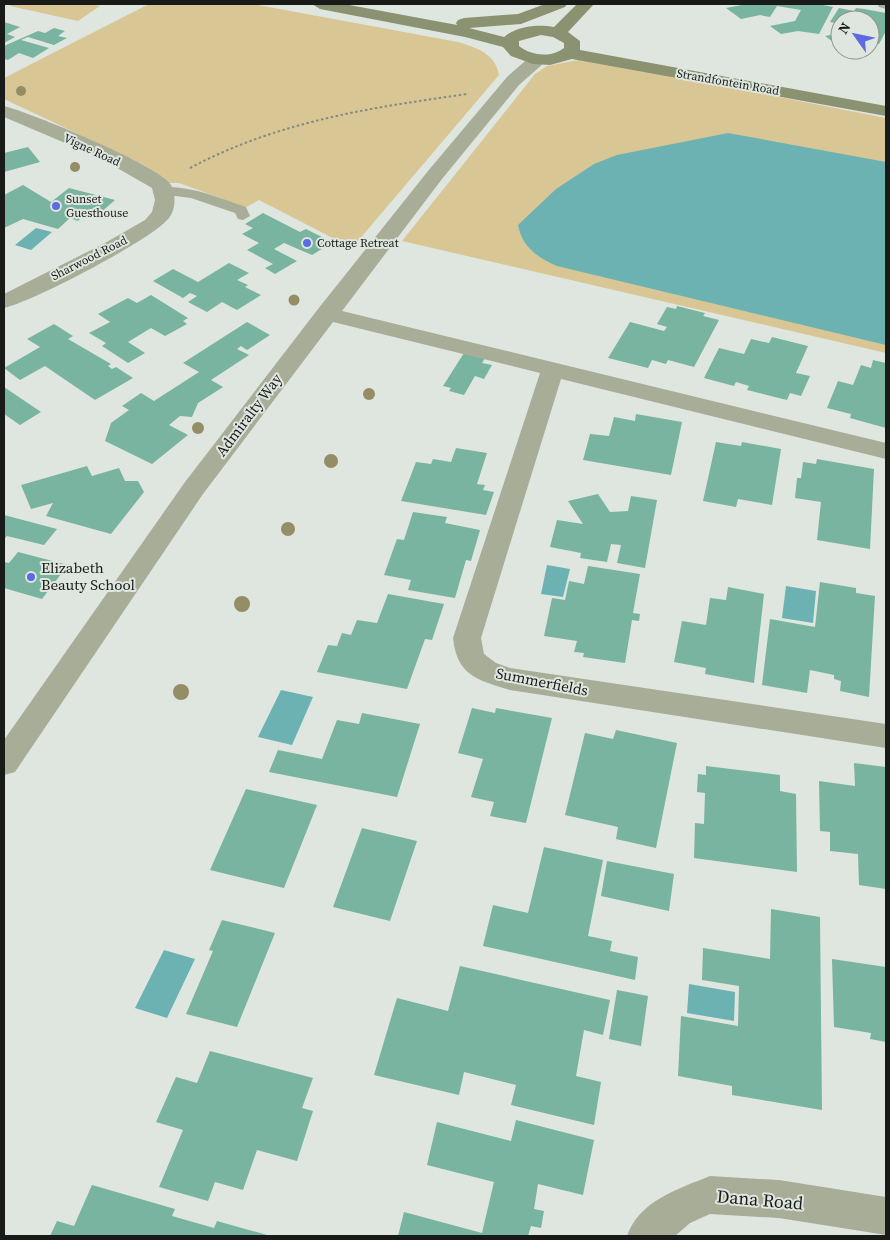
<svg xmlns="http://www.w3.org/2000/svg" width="890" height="1240" font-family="'Source Serif 4',serif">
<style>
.green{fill:#d8c794}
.water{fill:#6cb2b2}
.building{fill:#78b49f}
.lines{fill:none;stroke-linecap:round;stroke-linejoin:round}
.path{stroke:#848984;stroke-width:2;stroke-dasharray:2.5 2.5;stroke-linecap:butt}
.lane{fill:#a8ad97;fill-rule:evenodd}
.street{fill:#a8ad97;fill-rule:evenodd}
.secondary{fill:#8b9271;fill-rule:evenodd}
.tree{fill:#948d65}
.poi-dot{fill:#5c6be2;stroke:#dfe6df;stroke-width:2}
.labels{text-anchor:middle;stroke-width:4;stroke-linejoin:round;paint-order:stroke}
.far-street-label{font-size:12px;fill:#191b18;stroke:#dfe6df}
.far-poi-label{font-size:12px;fill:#191b18;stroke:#dfe6df;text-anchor:start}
.street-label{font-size:15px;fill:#191b18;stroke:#dfe6df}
.poi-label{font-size:15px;fill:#191b18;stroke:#dfe6df;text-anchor:start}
.near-street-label{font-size:18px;fill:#191b18;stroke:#dfe6df}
</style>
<rect width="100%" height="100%" fill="#dfe6df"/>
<path class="green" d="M13 4H91L100 6 78 21 10 6Z
M149 4H253L458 42C477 48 495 53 499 75L352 248 259 200 241 210 223 199 179 183H169L144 165 4 99V78Z
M578 60 596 61 886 118V353L402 241 535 74 547 66Z"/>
<path class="water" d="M728 133 886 162V345L557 266C538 258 522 247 518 225L556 189 594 164 617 155Z
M36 228 52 232 31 250 15 245Z
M547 565 570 569 563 597 541 594Z
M786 586 816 591 813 623 782 618Z
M281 690 313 697 292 745 258 737Z
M164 950 195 959 167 1018 135 1008Z
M689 984 735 992 734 1021 687 1013Z"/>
<path class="building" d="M747 4H818L833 7 819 34 798 31 781 34 770 26 795 21 801 10 777 6 770 17 760 15 741 19 726 8Z
M839 8 854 11 856 8 864 9 886 13V31L879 44 870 42V20H840V24L830 22Z
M4 22 20 27 7 34 15 37 4 43Z
M54 28 65 31 58 36 67 38 54 45 28 37 21 40 49 48 33 58 19 53 8 60 4 59V46L38 31 45 33Z
M840 33V44L837 45 825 36Z
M28 147 40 162 4 172V153Z
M23 185 51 202 69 188 115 200 99 214 81 209 76 214 83 216 78 221 70 218 58 229 23 219 4 228V195Z
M263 213 300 232 306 229 326 239 324 241 330 244 312 255 284 243 274 249 297 261 275 274 265 268 273 264 247 250 259 243 242 234 253 228 245 224Z
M229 263 249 273 237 280 248 285 245 287 261 295 237 310 222 302 207 312 188 302 197 296 190 293 183 298 153 281 173 269 198 282Z
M151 295 188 318 183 321 187 324 165 336 151 328 128 342 145 353 128 363 102 346 106 343 89 333 110 322 98 314 128 298 137 303Z
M677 306 705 313 703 316 719 320 694 367 668 360 666 364 652 360 648 368 608 358 630 322 664 331 667 327 657 324 667 307 676 309Z
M247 322 270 335 247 350 241 346 237 349 249 355 211 380 223 387 198 403 192 417 180 416 169 425 188 435 152 464 105 441 111 423 129 410 122 406 141 393 154 401 199 372 183 363Z
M54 324 73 336 68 339 111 364 108 366 112 369 116 367 133 378 95 400 45 366 20 380 4 368 40 347 27 339Z
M772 337 808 346 796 373 810 376 801 396 790 393 787 400 747 390 749 386 736 382 734 386 704 378 719 348 744 354 751 339 769 343Z
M464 353 485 358 482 363 492 365 484 379 475 376 464 395 449 391 451 388 443 386Z
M873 360 886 363V428L850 418 851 414 827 408 838 381 853 385 861 365 871 368Z
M4 387 41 412 20 425 4 414Z
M636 414 682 422 671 475 583 460 590 434 609 436 614 417 635 421Z
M716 442 741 446 742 442 781 449 772 505 738 499 736 507 703 501Z
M456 448 487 453 477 484 485 485 483 490 494 492 486 515 401 501 416 462 431 464 433 459 451 462Z
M817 459 874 469 870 549 817 540 821 502 795 498 797 478H801L803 462 816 464Z
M87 466 92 476 119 468 125 481H138L144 492 111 534 46 516 53 503 31 509 21 485Z
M598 494 610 512 628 511 631 496 657 500 645 568 617 563 621 545 611 544 607 562 580 558 581 553 550 547 557 520 583 524 568 501Z
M413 512 447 517 445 523 480 530 471 561 466 560 455 598 408 590 411 580 384 575 397 539 404 540Z
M4 515 57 529 44 545 7 536 4 539Z
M18 552 68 565 42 599 4 588V562L9 563Z
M588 566 640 574 633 613 640 614 639 621 632 620 625 663 583 657 584 653 574 652 577 641 544 636 552 598 565 600 569 581 584 584Z
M820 582 856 588V593L875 596 869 697 840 691 841 681 834 679V675L810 670 807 693 762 685 770 619 815 627Z
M728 587 764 594 754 683 705 674 706 668 674 662 682 621 706 625 710 598 726 600Z
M388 594 444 604 432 640 425 639 407 689 317 672 328 645 337 646 342 633 351 635 357 620 377 623Z
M472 708 495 713 496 708 552 718 526 823 490 816 494 802 471 797 483 759 458 753Z
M362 713 420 724 397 797 269 772 278 750 322 759 337 720 359 724Z
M616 730 677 743 656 848 616 839 618 827 565 815 585 733 613 739Z
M854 763 886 767V889L859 885 858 854 830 851V832L820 831 819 781 855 786Z
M706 766 780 775V791L796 794 797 872 694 858 695 823 704 824 705 793 697 792 698 774 706 775Z
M246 789 317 805 284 888 210 870Z
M362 828 417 841 390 921 333 907Z
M544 847 603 860 588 936 612 941 610 951 638 957 635 980 483 946 493 905 528 913Z
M607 861 674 874 669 911 601 896Z
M771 909 820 917 822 1110 732 1095V1086L678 1076 681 1016 738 1026 739 986 702 980 703 948 770 959Z
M222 920 275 933 237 1027 186 1014 213 951 209 950Z
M832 959 886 967V1042L870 1039 871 1033 834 1027Z
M460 966 610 1000 603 1035 584 1030 576 1076 601 1082 594 1125 511 1105 516 1085 464 1072 459 1095 374 1075 397 998 448 1011Z
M617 990 648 996 641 1046 609 1039Z
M210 1051 313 1078 302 1108 313 1111 297 1161 257 1150 243 1190 215 1182 208 1201 159 1187 183 1130 156 1122 176 1077 197 1083Z
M516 1120 594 1140 583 1195 538 1184 534 1209 544 1211 541 1228 531 1226 528 1236H398L404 1212 482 1233 494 1182 427 1165 437 1122 511 1141Z
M92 1185 175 1209 172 1216 214 1228 217 1221 267 1235 50 1236 57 1221 74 1226Z"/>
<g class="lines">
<path class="path" d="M190 168C279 121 369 108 467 94"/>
<path class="lane" d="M164 187C193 186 219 198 246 207L250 216 243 220 238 219 235 213 191 198 159 194 157 191Z"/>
<path class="street" d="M877 4H886V9L879 7Z
M538 54 544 55 547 59 544 63 519 85 442 179 342 311 886 443V459L561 379 481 638 484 654 496 663 510 668 886 724V748L510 690C478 680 457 676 453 638L540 373 333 322 203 494 15 772 4 775V740L185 482 318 309 428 171 507 77 532 55Z
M4 106C29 112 161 166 171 185 176 195 176 209 169 218 153 239 32 302 4 308V294L105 243 145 220 152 212 155 200 152 188 98 157 4 117Z
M710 1176 779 1180 886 1197V1235L779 1218 710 1214 690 1223 675 1236H627C639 1201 678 1189 710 1176Z"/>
<path class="secondary" d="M312 4H344L457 25 456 23 458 20 464 18 518 14 545 4H567L565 7 521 24 469 28 504 37C517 26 538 24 554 27L577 4H594L568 32 580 41V50L886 106V116L572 59 550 65 533 64 511 56 503 47 465 37 320 9ZM541 35 553 37 564 43V48C551 58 532 56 519 46V41Z"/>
</g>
<g class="tree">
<circle cx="21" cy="91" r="5"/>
<circle cx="75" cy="167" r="5"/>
<circle cx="294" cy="300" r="5.5"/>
<circle cx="369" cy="394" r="6"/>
<circle cx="198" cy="428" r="6"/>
<circle cx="331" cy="461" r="7"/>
<circle cx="288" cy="529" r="7"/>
<circle cx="242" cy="604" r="8"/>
<circle cx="181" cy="692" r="8"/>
</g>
<g class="poi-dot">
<circle cx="56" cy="206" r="5"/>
<circle cx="307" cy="243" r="5"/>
<circle cx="31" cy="577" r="5"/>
</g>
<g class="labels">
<g class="far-street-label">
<text transform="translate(728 82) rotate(10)" y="4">Strandfontein Road</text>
<text transform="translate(92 150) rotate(25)" y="4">Vigne Road</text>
<text transform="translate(89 258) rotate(-27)" y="4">Sharwood Road</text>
</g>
<g class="far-poi-label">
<text x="66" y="203">Sunset<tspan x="66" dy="14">Guesthouse</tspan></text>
<text x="317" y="247">Cottage Retreat</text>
</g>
<g class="street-label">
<text transform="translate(249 415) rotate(-53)" y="5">Admiralty Way</text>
<text transform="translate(542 682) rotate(11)" y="5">Summerfields</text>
</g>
<g class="poi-label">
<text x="41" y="573">Elizabeth<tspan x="41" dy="17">Beauty School</tspan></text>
</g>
<g class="near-street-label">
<text transform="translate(760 1200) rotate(5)" y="6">Dana Road</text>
</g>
</g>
<rect width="890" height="1240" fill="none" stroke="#191b18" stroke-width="10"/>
<g transform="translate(855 35) rotate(303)"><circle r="24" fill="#dfe6df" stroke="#90958f"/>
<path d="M0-4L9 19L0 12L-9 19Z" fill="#5c6be2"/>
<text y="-8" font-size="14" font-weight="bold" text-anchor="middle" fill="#191b18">N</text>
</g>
</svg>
